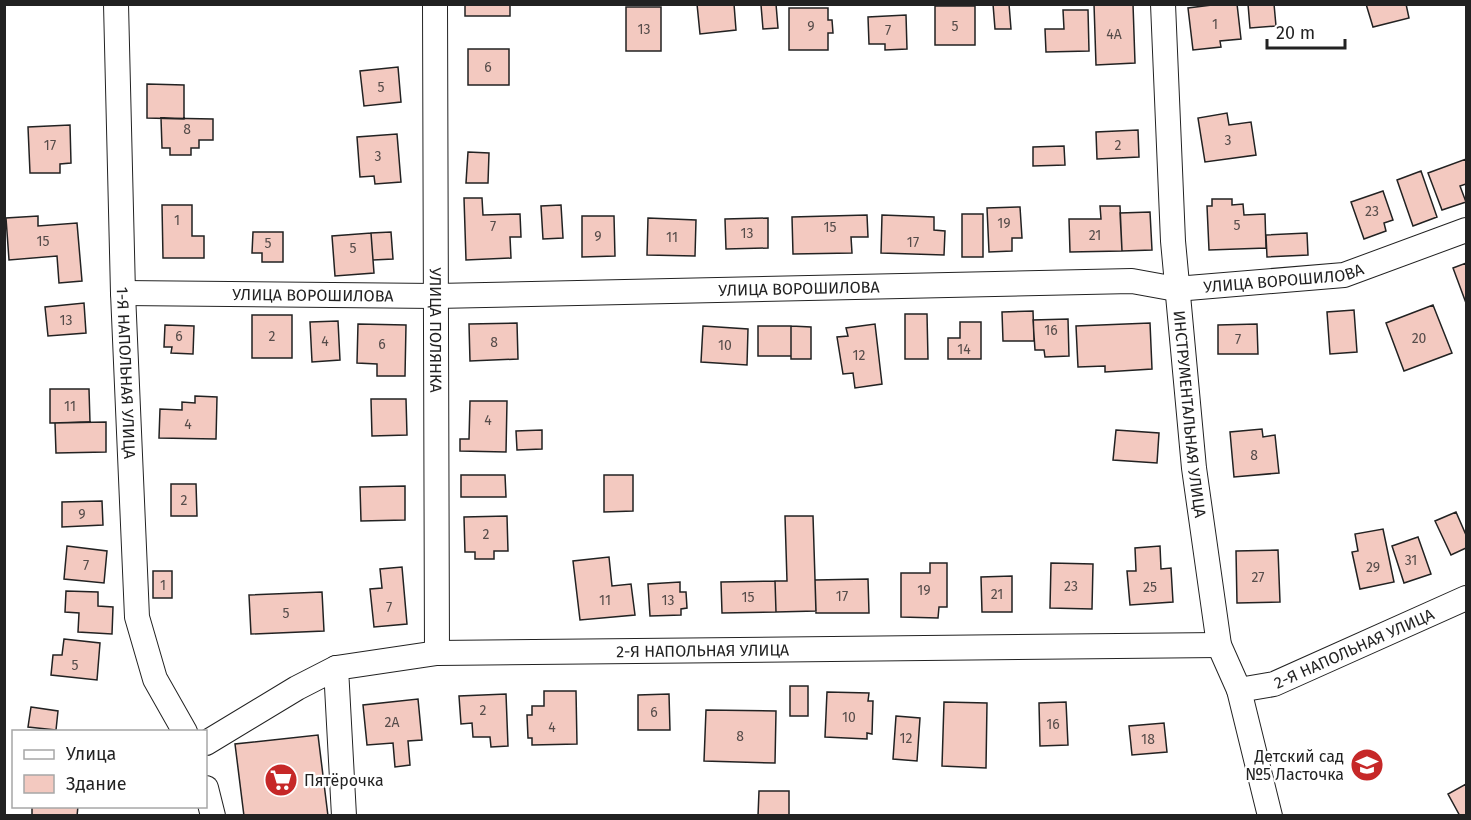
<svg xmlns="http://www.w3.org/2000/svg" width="1471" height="820" font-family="'Fira Sans',sans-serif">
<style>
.building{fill:#f3c9c0;stroke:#222;stroke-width:1.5}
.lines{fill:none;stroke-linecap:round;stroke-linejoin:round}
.minor-casing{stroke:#222;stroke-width:26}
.minor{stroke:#fff;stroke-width:24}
.labels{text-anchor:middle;stroke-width:4.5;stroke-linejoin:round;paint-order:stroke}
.number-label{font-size:14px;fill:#564c4a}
.street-label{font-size:16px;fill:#222;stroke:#fff}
.poi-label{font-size:16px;fill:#222;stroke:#fff;text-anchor:end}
</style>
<rect width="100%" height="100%" fill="#fff"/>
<path class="building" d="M465 4H510V16H465Z
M697 4H734L736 30 700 34Z
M776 4 778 28 763 29 761 5Z
M993 4H1009L1011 29H995Z
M1094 4H1133L1135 63 1096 65Z
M1220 4H1237L1241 39 1220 41 1221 47 1193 50 1188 8Z
M1248 4H1274L1276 26 1250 28Z
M1366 4H1406L1409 18 1373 27Z
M935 6H975V45H935Z
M626 7H661V51H626Z
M789 8H828V20H832L833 33H828V50H789Z
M1063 10H1088L1089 51 1046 52 1045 29H1064Z
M906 15 907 49 885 50V44H869L868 17Z
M468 49H509V85H468Z
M398 67 401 102 364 106 360 71Z
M147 84 184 85V119L147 118Z
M1227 113 1229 125 1251 122 1256 155 1205 162 1198 118Z
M161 118 213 119V140H199V148H191V155H170V148H162Z
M70 125 71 163 60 164V173H30L28 127Z
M1138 130 1139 157 1097 159 1096 132Z
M397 134 401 182 375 184 374 176 360 177 357 137Z
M1064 146 1065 165 1033 166V147Z
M468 152 489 153 488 183H466Z
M1466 159V184L1460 186 1466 202 1442 210 1428 173Z
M1421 171 1437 217 1413 226 1397 180Z
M1383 191 1393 220 1384 223 1386 231 1364 239 1351 202Z
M464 198H482L483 215 520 214 521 237H510L511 258 466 260Z
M1212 199H1232V205L1243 204 1244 215 1265 214 1266 248 1209 250 1207 206H1212Z
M162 205H192V236H204V258H163Z
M561 205 563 238 543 239 541 206Z
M1100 206H1120L1122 251 1070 252 1069 219H1101Z
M1020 207 1022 238H1012V251L989 252 987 208Z
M1150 212 1152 250 1122 251 1120 213Z
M962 214H983V257H962Z
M867 215 868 237H851L852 253 793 254 792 217Z
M882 215 934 217V230L945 231 944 255 881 253Z
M38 216V226L77 223 82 281 59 283 57 256 9 260 6 218Z
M582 216H614L615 256 582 257Z
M648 218 696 220 695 256 647 255Z
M768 218V248L726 249 725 219Z
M253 232H283V262H262V253H252Z
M391 232 393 259 373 260 371 233Z
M371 233 374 273 335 276 332 236Z
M1307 233 1308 255 1267 257 1266 235Z
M1466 263V303L1453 268Z
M84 303 86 333 48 336 45 307Z
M1433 305 1452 353 1404 371 1386 323Z
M1354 310 1357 352 1330 354 1327 312Z
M1033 311 1034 341H1003L1002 312Z
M905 314H927L928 359H905Z
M252 315H292V358H252Z
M1068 319 1069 356 1045 357 1044 350H1035L1033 320Z
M338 321 340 360 312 362 310 322Z
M960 322H981V359H948V338H960Z
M517 323 518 359 470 361 469 324Z
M1150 323 1152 369 1105 372V366L1078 367 1076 326Z
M358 324 406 325 405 376H377V364L357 363Z
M875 324 882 384 855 388 853 373 843 374 837 337 848 336 846 328Z
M1257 324 1258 354H1218V325Z
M165 325 194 326 193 354 171 353 172 347H164Z
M703 326 748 329 747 365 701 362Z
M758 326H791V356H758Z
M791 326 811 327V359H791Z
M50 389H89L90 422 50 423Z
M195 396 217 397 216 439 159 438 160 409 182 410V402L195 403Z
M371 399H406L407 435 372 436Z
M470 401H507L506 452 460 451V439H469Z
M106 422V452L56 453 55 423Z
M1262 429 1263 437 1275 435 1279 473 1234 477 1230 432Z
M542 430V449L517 450 516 431Z
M1116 430 1159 433 1157 463 1113 460Z
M461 475H505L506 497H461Z
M604 475H633V511L604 512Z
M171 484H196L197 516H171Z
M405 486V520L361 521 360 487Z
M102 501 103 525 62 527V502Z
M1456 512 1466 535V548L1451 555 1435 521Z
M507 516 508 551H494V559H475V552H465L464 517Z
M785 516H813L816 611 776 612 775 581H787Z
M1383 529 1394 582 1360 589 1352 552 1358 551 1355 534Z
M1418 537 1431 574 1404 583 1392 546Z
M67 546 107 551 104 583 64 579Z
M1160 546 1161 569 1171 568 1173 602 1130 605 1127 571H1136L1135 548Z
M1278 550 1280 602 1237 603 1236 551Z
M609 557 612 586 631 584 635 615 580 620 573 561Z
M930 563H947V607H939L938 618 901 617V573H930Z
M1051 563 1093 564 1092 609 1050 608Z
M402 567 407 624 374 627 370 589 382 588 380 569Z
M153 571H172V598H153Z
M1012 576V612H982L981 577Z
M868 579 869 613H816L815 580Z
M775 581 776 612 722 613 721 582Z
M680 582V592H686L687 608 681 609V615L650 616 648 584Z
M66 591 98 592V606L113 607 112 634 78 632 79 613 65 612Z
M322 592 324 631 251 634 249 595Z
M64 639 100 643 97 680 51 675 53 655H62Z
M790 686H808V716H790Z
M544 691H576L577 744 532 745V738H528L527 715H532V706H544Z
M827 692 869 693 868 701H873L872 734 867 733V739L825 737Z
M506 694 508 746 491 747 490 737H473L472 723 461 724 459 696Z
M669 694 670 730H638V695Z
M418 699 422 740 408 741 410 765 395 767 393 743 367 745 363 705Z
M944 702 987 703 986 768 942 766Z
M1066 702 1068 745 1040 746 1039 703Z
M31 707 58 711 56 730 28 727Z
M706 710 776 711 775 763 704 761Z
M896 716 920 718 917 761 893 759Z
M1164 723 1167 752 1132 755 1129 726Z
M318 735 328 816H244L235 744Z
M1466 784V816H1460L1448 794Z
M759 791H789V816H758Z
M32 806H78L77 816H32Z"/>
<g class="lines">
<defs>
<g id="minor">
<path id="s1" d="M116 4 123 293 137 617 155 679 185 732"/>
<path id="s2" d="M435 4 437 653"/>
<path id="s3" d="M1163 4 1173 241 1194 468 1219 645 1239 690 1270 816"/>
<path id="s4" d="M123 293 436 296 1132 281 1176 289 1344 275 1466 230"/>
<path id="s5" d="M1239 690 1274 684 1466 598"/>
<path d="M206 743 297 688 336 668"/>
<path d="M206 788 213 816"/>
<path id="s6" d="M344 816 336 668 437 653 1219 645"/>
</g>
</defs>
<use href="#minor" class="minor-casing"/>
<use href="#minor" class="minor"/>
</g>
<defs>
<symbol id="school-disc" viewBox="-11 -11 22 22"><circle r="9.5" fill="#c62828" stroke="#fff"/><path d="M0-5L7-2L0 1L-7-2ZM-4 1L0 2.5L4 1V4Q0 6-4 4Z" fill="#fff"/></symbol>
<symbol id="supermarket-disc" viewBox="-11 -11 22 22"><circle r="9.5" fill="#c62828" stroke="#fff"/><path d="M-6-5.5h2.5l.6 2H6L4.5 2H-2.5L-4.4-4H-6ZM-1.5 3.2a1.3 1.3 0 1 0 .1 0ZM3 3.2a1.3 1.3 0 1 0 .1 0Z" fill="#fff"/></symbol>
</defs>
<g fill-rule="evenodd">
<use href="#school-disc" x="1348" y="746" width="38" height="38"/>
<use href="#supermarket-disc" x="262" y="761" width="38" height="38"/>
</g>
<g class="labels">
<g class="number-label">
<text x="1215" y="29">1</text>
<text x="811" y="31">9</text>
<text x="955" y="31">5</text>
<text x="644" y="34">13</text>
<text x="888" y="35">7</text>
<text x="1114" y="39">4А</text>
<text x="488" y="72">6</text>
<text x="381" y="92">5</text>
<text x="187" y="134">8</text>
<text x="1228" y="145">3</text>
<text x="50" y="150">17</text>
<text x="1118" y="150">2</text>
<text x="378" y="161">3</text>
<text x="1372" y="216">23</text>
<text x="177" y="225">1</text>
<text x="1004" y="228">19</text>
<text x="1237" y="230">5</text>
<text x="493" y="231">7</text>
<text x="830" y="232">15</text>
<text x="747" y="238">13</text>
<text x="1095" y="240">21</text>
<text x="598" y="241">9</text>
<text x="672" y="242">11</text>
<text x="43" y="246">15</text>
<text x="913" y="247">17</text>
<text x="268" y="248">5</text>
<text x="353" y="253">5</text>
<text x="66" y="325">13</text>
<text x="1051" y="335">16</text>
<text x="179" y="341">6</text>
<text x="272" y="341">2</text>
<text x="1419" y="343">20</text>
<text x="1238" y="344">7</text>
<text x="325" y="346">4</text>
<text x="494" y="347">8</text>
<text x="382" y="349">6</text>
<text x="725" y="350">10</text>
<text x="964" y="354">14</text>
<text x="859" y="360">12</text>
<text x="70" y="411">11</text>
<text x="488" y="425">4</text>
<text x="188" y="429">4</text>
<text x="1254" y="460">8</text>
<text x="184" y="505">2</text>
<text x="82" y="519">9</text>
<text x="486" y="539">2</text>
<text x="1411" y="565">31</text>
<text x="86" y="570">7</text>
<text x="1373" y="572">29</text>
<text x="1258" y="582">27</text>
<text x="163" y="590">1</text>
<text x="1071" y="591">23</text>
<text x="1150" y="592">25</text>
<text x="924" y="595">19</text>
<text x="997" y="599">21</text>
<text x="842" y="601">17</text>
<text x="748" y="602">15</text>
<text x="605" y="605">11</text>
<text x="668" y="605">13</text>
<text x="389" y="612">7</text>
<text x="286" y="618">5</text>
<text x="75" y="670">5</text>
<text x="483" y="715">2</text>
<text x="654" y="717">6</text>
<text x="849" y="722">10</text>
<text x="392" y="727">2А</text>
<text x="1053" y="729">16</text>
<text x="552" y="732">4</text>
<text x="740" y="741">8</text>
<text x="906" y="743">12</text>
<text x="1148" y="744">18</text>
</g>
<g class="street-label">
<text dy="6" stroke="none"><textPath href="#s4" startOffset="1162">УЛИЦА ВОРОШИЛОВА</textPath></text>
<text dy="6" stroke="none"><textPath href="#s4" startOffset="676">УЛИЦА ВОРОШИЛОВА</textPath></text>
<text dy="6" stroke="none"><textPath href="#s4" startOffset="190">УЛИЦА ВОРОШИЛОВА</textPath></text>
<text dy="6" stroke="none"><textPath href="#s2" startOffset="326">УЛИЦА ПОЛЯНКА</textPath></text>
<text dy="6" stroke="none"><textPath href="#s1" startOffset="369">1-Я НАПОЛЬНАЯ УЛИЦА</textPath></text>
<text dy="6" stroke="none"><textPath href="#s3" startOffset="411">ИНСТРУМЕНТАЛЬНАЯ УЛИЦА</textPath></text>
<text dy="6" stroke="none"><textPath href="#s5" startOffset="123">2-Я НАПОЛЬНАЯ УЛИЦА</textPath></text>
<text dy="6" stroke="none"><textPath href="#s6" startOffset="516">2-Я НАПОЛЬНАЯ УЛИЦА</textPath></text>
</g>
<g class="poi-label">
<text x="1344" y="762">Детский сад<tspan x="1344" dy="18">№5 Ласточка</tspan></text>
<text x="304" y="786" text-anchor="start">Пятёрочка</text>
</g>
</g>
<rect width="1471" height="820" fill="none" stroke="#222222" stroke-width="12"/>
<rect x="12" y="730" width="195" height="78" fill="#ffffff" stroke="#a7a7a7" stroke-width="1.5"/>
<rect x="24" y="750" width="30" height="9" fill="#ffffff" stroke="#a7a7a7" stroke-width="1.5"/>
<text x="66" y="760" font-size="18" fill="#222222">Улица</text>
<rect x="24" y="775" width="30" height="18" fill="#f3c9c0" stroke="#a7a7a7" stroke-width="1.5"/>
<text x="66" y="790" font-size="18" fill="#222222">Здание</text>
<path d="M1267 39v9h78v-9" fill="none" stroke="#222222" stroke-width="3"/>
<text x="1276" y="39" font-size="18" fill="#222222" stroke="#ffffff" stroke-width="4.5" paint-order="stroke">20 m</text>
</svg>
